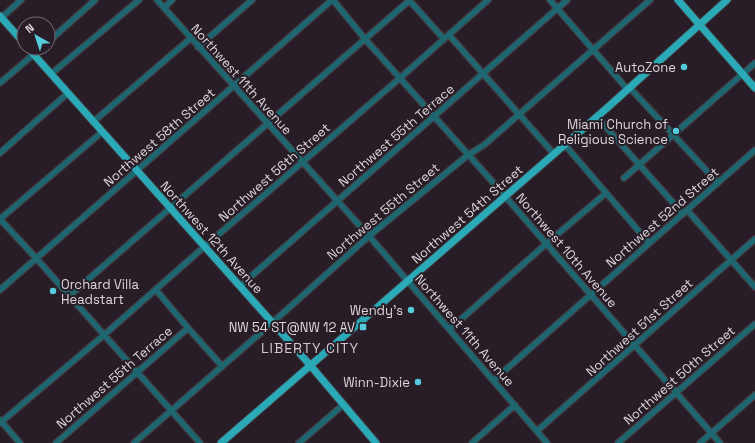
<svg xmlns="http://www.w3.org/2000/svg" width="755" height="443" font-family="'Space Grotesk',sans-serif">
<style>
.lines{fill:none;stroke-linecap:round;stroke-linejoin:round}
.minor-casing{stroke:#41373f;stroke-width:8}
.major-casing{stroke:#41373f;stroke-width:9}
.minor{stroke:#1e6770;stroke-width:5.5}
.major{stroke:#2aa9b7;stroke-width:7}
.poi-dot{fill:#53cbda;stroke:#281d26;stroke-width:1.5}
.labels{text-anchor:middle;stroke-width:4;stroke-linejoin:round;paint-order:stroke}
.poi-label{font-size:13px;fill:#ddd5db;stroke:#281d26;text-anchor:end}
.street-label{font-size:13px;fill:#ddd5db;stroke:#281d26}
.neighbourhood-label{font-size:14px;letter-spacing:1px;fill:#d5c5d2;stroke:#281d26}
</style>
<rect width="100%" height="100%" fill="#281d26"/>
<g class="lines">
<defs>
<path id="minor" d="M157 0 369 236 547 443
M333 0 365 39 490 179 720 443
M409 0 444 39
M550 0 628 90
M164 8 172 0
M0 19 21 0
M449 35 554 154
M48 42 95 0
M198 47 252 0
M51 74 139 0
M0 83 41 48
M630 88 718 183
M597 117 683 214
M93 122 191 38
M565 145 649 243
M0 153 68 93
M624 178 755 63
M687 210 755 287
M0 219 36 258 200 443
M0 219 102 132
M240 286 567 0
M0 290 332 0
M156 290 188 328 222 366
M69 296 410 0
M450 329 546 244 606 193
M494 380 755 150
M0 420 20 443
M0 423 104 335 204 247 400 78 488 0
M537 431 755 239
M56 443 188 328
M134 443 272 323 369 236 468 155 484 145 650 0
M299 443 344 404
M472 443 515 405
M618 443 755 324
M700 443 755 395"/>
<path id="major" d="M678 0 755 88
M0 16 24 43
M28 48 310 365 376 443
M221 443 607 108 727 0"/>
</defs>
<use href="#minor" class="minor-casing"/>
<use href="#major" class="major-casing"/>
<use href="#minor" class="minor"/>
<use href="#major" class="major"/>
</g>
<g class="poi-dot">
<circle cx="684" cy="67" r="4"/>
<circle cx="676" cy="131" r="4"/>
<circle cx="53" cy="291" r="4"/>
<circle cx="411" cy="310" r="4"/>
<rect x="359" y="323" width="8" height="8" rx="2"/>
<circle cx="418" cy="382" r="4"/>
</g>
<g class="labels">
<g class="poi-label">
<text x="676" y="72">AutoZone</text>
<text x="668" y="129">Miami Church of<tspan x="668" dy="15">Religious Science</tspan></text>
<text x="61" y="289" text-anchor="start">Orchard Villa<tspan x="61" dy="15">Headstart</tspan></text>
<text x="403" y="315">Wendy's</text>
<text x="355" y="332">NW 54 ST@NW 12 AV</text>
<text x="410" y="387">Winn-Dixie</text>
</g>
<g class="street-label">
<text transform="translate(242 79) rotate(48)" y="5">Northwest 11th Avenue</text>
<text transform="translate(396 135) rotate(-41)" y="5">Northwest 55th Terrace</text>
<text transform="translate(159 137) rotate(-41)" y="5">Northwest 58th Street</text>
<text transform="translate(274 172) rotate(-41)" y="5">Northwest 56th Street</text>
<text transform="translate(383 211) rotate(-40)" y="5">Northwest 55th Street</text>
<text transform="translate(467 214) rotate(-41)" y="5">Northwest 54th Street</text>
<text transform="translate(662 217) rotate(-41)" y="5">Northwest 52nd Street</text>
<text transform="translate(212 237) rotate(48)" y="5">Northwest 12th Avenue</text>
<text transform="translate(567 250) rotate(49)" y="5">Northwest 10th Avenue</text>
<text transform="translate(639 327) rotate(-42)" y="5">Northwest 51st Street</text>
<text transform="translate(465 330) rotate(49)" y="5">Northwest 11th Avenue</text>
<text transform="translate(679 375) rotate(-41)" y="5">Northwest 50th Street</text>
<text transform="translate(114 377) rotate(-41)" y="5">Northwest 55th Terrace</text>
</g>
<g class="neighbourhood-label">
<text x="310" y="353">LIBERTY CITY</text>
</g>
</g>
<g transform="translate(36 36) rotate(321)"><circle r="19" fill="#281d26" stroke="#70676e"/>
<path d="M0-3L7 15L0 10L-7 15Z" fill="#53cbda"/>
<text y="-6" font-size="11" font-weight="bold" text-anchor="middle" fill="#ddd5db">N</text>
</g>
</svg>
